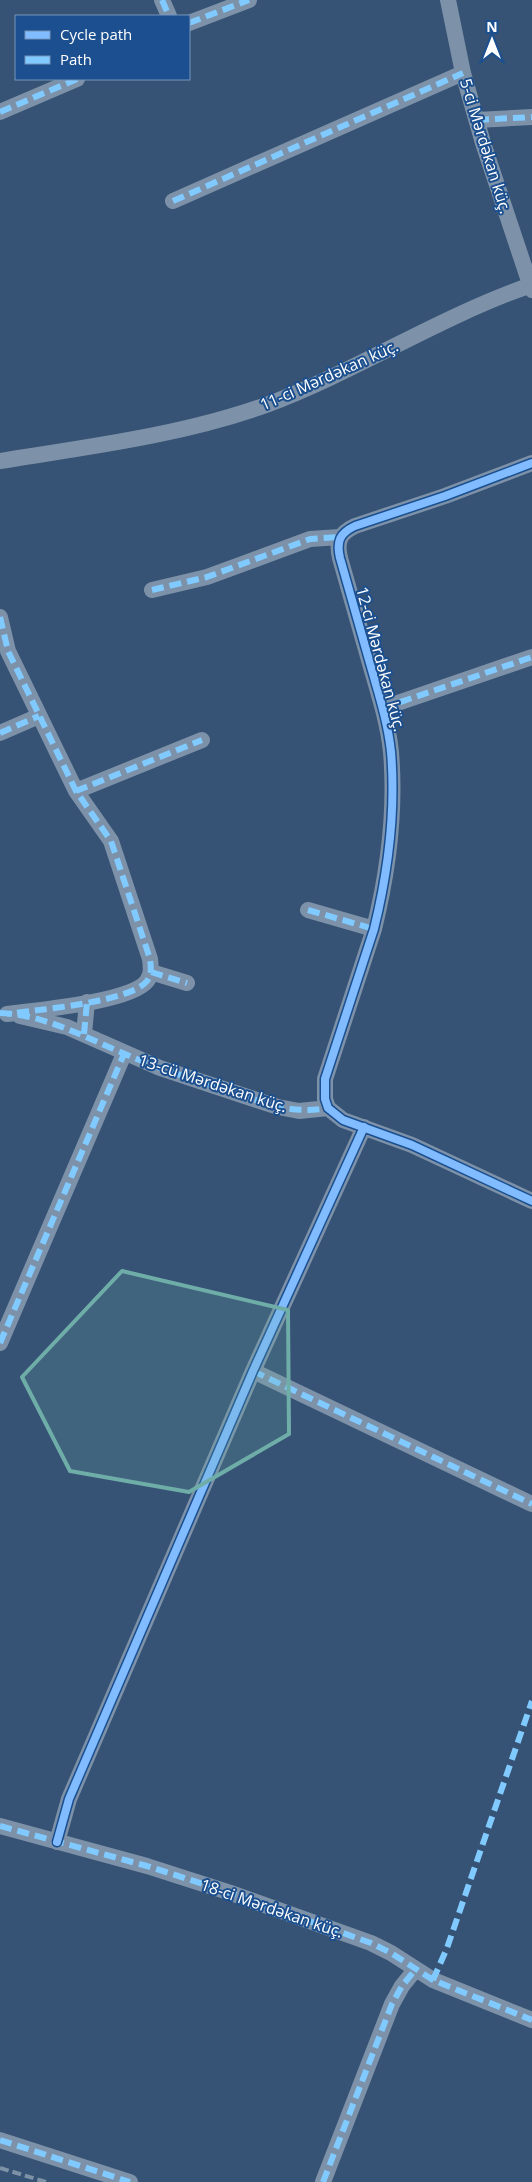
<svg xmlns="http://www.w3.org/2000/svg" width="532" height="2182" font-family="'Open Sans',sans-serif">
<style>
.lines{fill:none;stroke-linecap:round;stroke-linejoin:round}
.minor{stroke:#7d92a8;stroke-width:16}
.rail{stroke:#7e92a7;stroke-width:4;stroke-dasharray:9 4;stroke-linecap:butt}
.quiet{stroke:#80caff;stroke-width:6;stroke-dasharray:12 6;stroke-linecap:butt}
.cycleway-casing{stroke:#1b4f8f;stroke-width:11}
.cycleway{stroke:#80bcff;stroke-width:8}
.marked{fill:#6fada8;fill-opacity:0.2;stroke:#6fada8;stroke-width:4;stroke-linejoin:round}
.labels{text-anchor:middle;stroke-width:4;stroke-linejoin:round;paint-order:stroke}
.street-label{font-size:16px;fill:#fff;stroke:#1b4f8f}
</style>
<rect width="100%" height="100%" fill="#365274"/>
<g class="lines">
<path class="minor" d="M162 0 169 16
M448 0 463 73 483 143 532 290
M189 23 249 0
M0 112 77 79
M477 120 532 117
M173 201 463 73
M0 461C87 447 183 435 266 405 357 371 439 317 531 285
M532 463 445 496 355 526C340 533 336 541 340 558 350 594 361 631 371 667 379 695 388 723 391 752 396 811 388 872 374 929L325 1079V1099L328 1108 343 1120 412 1145 532 1201
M152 590 207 577 310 539 340 537
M0 617 8 651 76 791 111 841 150 959C151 967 152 974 147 981 131 1002 36 1010 7 1014
M383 708 532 657
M0 733 39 716
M76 791 202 740
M308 910 374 929
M151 972 187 983
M20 1016 67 1027 160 1068 278 1107 299 1111 328 1108
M84 1034 87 1002
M0 1343 124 1054
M253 1371 532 1504
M0 1826 147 1866 231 1893 371 1943 391 1953 433 1980 532 2020
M57 1842 69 1799 253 1371 364 1127
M0 2140 130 2182
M323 2182 392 2004 402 1986 415 1970"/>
<path class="rail" d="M0 2168 46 2182"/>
<path class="quiet" d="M162 0 169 16
M189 23 249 0
M0 112 77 79
M477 120 532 117
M173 201 463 73
M152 590 207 577 310 539 340 537
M0 617 8 651 76 791 111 841 150 959C151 967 152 974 147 981 131 1002 36 1010 7 1014
M383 708 532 657
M0 733 39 716
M76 791 202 740
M308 910 374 929
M151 972 187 983
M0 1013C46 1015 84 1037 125 1054 161 1070 199 1081 236 1093 270 1105 291 1114 328 1108
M84 1034 87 1002
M0 1343 124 1054
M253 1371 532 1504
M0 1826 147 1866 231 1893 371 1943 391 1953 433 1980 532 2020
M433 1980 447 1948 532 1701
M0 2140 130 2182
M323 2182 392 2004 402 1986 415 1970"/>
<defs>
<path id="cycleway" d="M532 463 445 496 355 526C340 533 336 541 340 558 350 594 361 631 371 667 379 695 388 723 391 752 396 811 388 872 374 929L325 1079V1099L328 1108 343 1120 412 1145 532 1201
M57 1842 69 1799 253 1371 364 1127"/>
</defs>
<use href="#cycleway" class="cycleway-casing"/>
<use href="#cycleway" class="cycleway"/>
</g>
<path class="marked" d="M122 1271 288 1310 289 1434 189 1492 70 1471 22 1377Z"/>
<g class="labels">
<g class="street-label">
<text transform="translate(486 146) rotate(73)" y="6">5-ci Mərdəkan küç.</text>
<text transform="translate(329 375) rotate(-24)" y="6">11-ci Mərdəkan küç.</text>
<text transform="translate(381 659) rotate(75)" y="6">12-ci Mərdəkan küç.</text>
<text transform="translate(213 1083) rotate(18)" y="6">13-cü Mərdəkan küç.</text>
<text transform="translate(272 1908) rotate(19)" y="6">18-ci Mərdəkan küç.</text>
</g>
</g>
<rect x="15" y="15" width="175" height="65" fill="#1b4f8f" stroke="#7695bc"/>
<rect x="25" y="31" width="25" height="8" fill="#80bcff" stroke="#7695bc"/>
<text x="60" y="40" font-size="15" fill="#ffffff">Cycle path</text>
<rect x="25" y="56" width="25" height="8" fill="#80caff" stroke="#7695bc"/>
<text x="60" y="65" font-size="15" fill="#ffffff">Path</text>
<g transform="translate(492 40)" stroke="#1b4f8f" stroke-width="4" paint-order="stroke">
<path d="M0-4L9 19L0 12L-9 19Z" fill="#ffffff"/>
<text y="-8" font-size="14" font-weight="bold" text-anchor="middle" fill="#ffffff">N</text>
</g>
</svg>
